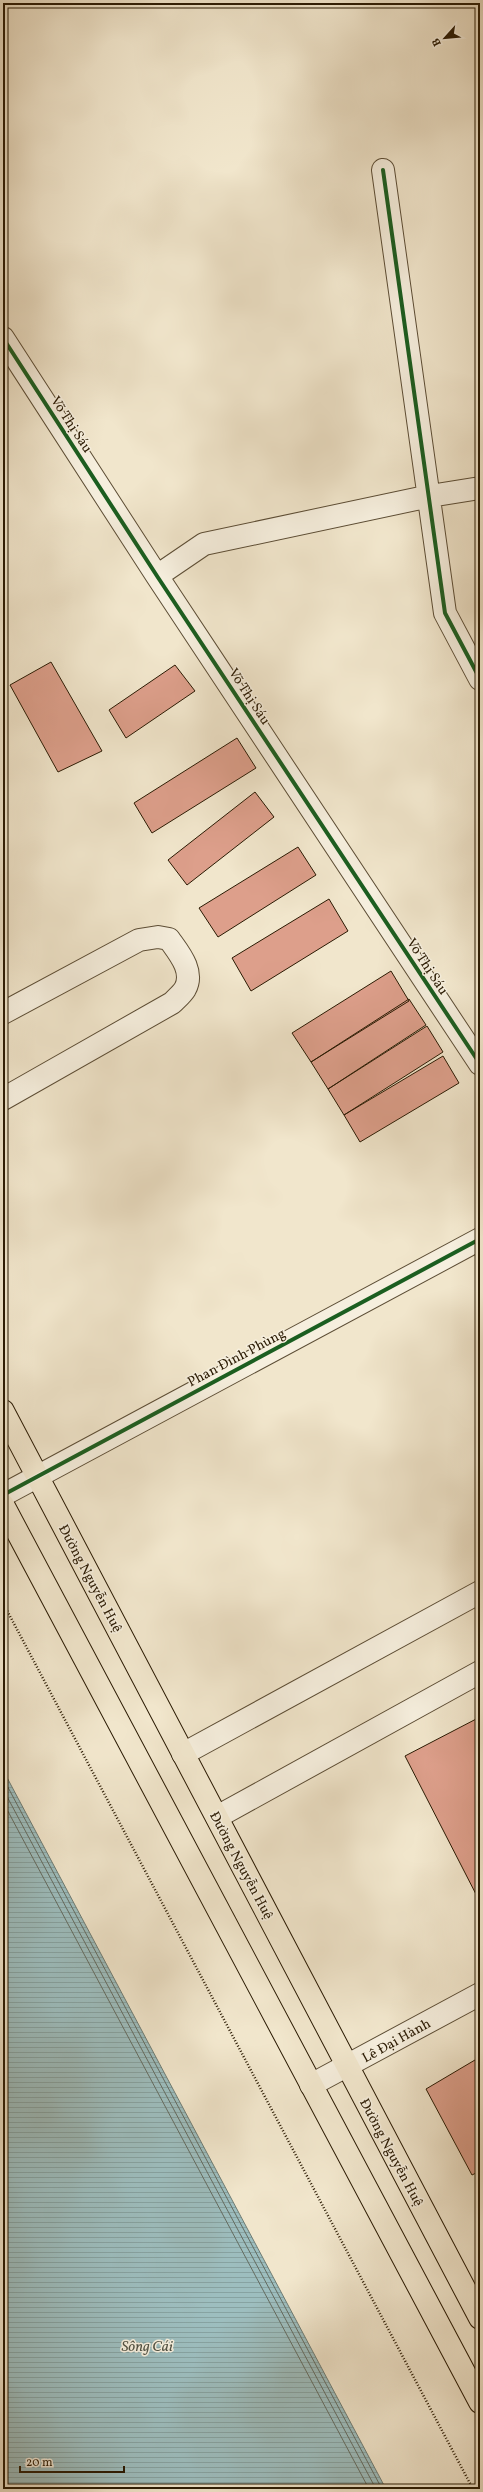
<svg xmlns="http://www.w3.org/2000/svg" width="483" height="2492" font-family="Vollkorn,serif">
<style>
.water{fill:url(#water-rules);stroke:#6f7c74}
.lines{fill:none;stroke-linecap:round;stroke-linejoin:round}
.shore{stroke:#646c61;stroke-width:1}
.building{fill:#dd9f8b;stroke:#2a1a03}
.minor-casing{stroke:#5c4d35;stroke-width:24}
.major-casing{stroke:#2a1a03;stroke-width:24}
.path{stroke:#2a1a03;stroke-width:2.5;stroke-dasharray:1 2;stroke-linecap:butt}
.minor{stroke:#f6efde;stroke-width:22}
.major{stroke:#f1e6cc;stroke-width:22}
.cycleway-casing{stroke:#f6efde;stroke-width:6}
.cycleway{stroke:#1b5e20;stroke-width:4}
.labels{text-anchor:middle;stroke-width:3;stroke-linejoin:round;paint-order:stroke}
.street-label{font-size:14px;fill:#2a1a03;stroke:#f6efde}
.water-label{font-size:15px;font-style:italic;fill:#525345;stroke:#f6efde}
</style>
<defs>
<pattern id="water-rules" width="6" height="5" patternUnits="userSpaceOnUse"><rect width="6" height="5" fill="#9dbebf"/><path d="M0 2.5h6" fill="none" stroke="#87a3a2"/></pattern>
</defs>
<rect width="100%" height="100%" fill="#f1e6cc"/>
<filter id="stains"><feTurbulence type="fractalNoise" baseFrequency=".005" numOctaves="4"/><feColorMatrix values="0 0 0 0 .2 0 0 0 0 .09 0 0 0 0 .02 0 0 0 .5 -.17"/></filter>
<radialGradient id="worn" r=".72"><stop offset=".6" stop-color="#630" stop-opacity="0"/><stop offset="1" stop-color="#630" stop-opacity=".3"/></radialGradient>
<path class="water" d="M3 1770 386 2489H3Z"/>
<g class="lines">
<path class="shore" d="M3 1778 382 2489
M3 1789 376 2489
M3 1802 369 2489"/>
</g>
<path class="building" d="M51 662 102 751 58 772 10 685Z
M175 665 195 691 126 738 109 710Z
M237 738 256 768 152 833 134 803Z
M255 792 274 817 187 885 168 860Z
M298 847 316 875 218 937 199 908Z
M329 899 348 931 251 991 232 958Z
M391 971 409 1001 311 1062 292 1033Z
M409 999 426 1025 328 1089 311 1062Z
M427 1026 443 1052 344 1115 328 1089Z
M443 1056 459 1083 360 1142 344 1115Z
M480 1717V1902L405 1756Z
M480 2057V2171L472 2175 426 2089Z"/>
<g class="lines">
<defs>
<path id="minor" d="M383 170 445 613 480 679
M3 338 157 576 480 1064
M157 576 204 544 430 496 480 488
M3 1013 139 940 158 937 169 939C178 952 195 971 185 989 182 994 176 999 172 1003L3 1099
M3 1495 480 1239
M183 1754 480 1592
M217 1817 480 1672
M311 2085 480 1994"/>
<path id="major" d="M3 1411 480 2318
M3 1505 480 2402"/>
</defs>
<use href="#minor" class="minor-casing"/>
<use href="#major" class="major-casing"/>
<path class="path" d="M3 1603 473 2489"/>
<use href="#minor" class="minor"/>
<use href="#major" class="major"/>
<defs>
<path id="cycleway" d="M383 170 445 613 480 679
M3 338 157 576 480 1064
M3 1495 480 1239"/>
</defs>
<use href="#cycleway" class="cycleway-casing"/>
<use href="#cycleway" class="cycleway"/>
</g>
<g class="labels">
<g class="street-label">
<text transform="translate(72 424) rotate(57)" y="5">Võ Thị Sáu</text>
<text transform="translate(250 696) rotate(57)" y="5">Võ Thị Sáu</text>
<text transform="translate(428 966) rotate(57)" y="5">Võ Thị Sáu</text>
<text transform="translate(236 1357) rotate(-28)" y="5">Phan Đình Phùng</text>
<text transform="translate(91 1578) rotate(62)" y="5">Đường Nguyễn Huệ</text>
<text transform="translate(242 1865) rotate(62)" y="5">Đường Nguyễn Huệ</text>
<text transform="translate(396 2040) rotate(-29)" y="5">Lê Đại Hành</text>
<text transform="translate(392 2152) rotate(62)" y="5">Đường Nguyễn Huệ</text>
</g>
<g class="water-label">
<text x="147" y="2351">Sông Cái</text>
</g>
</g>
<rect width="483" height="2492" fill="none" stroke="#f1e6cc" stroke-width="16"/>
<rect x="4" y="4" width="475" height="2484" fill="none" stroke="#2a1a03" stroke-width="2"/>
<rect x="8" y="8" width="467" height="2476" fill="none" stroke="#2a1a03"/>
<g transform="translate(445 38) rotate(243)" stroke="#f6efde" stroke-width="3" paint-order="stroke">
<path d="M0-3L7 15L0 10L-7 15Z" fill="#2a1a03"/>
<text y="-6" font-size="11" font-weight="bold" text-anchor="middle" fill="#2a1a03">B</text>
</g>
<path d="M20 2466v6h104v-6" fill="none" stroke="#2a1a03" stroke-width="2"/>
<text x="26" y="2466" font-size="12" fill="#2a1a03" stroke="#f6efde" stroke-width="3" paint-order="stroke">20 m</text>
<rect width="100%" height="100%" filter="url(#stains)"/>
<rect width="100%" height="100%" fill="url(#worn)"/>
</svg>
